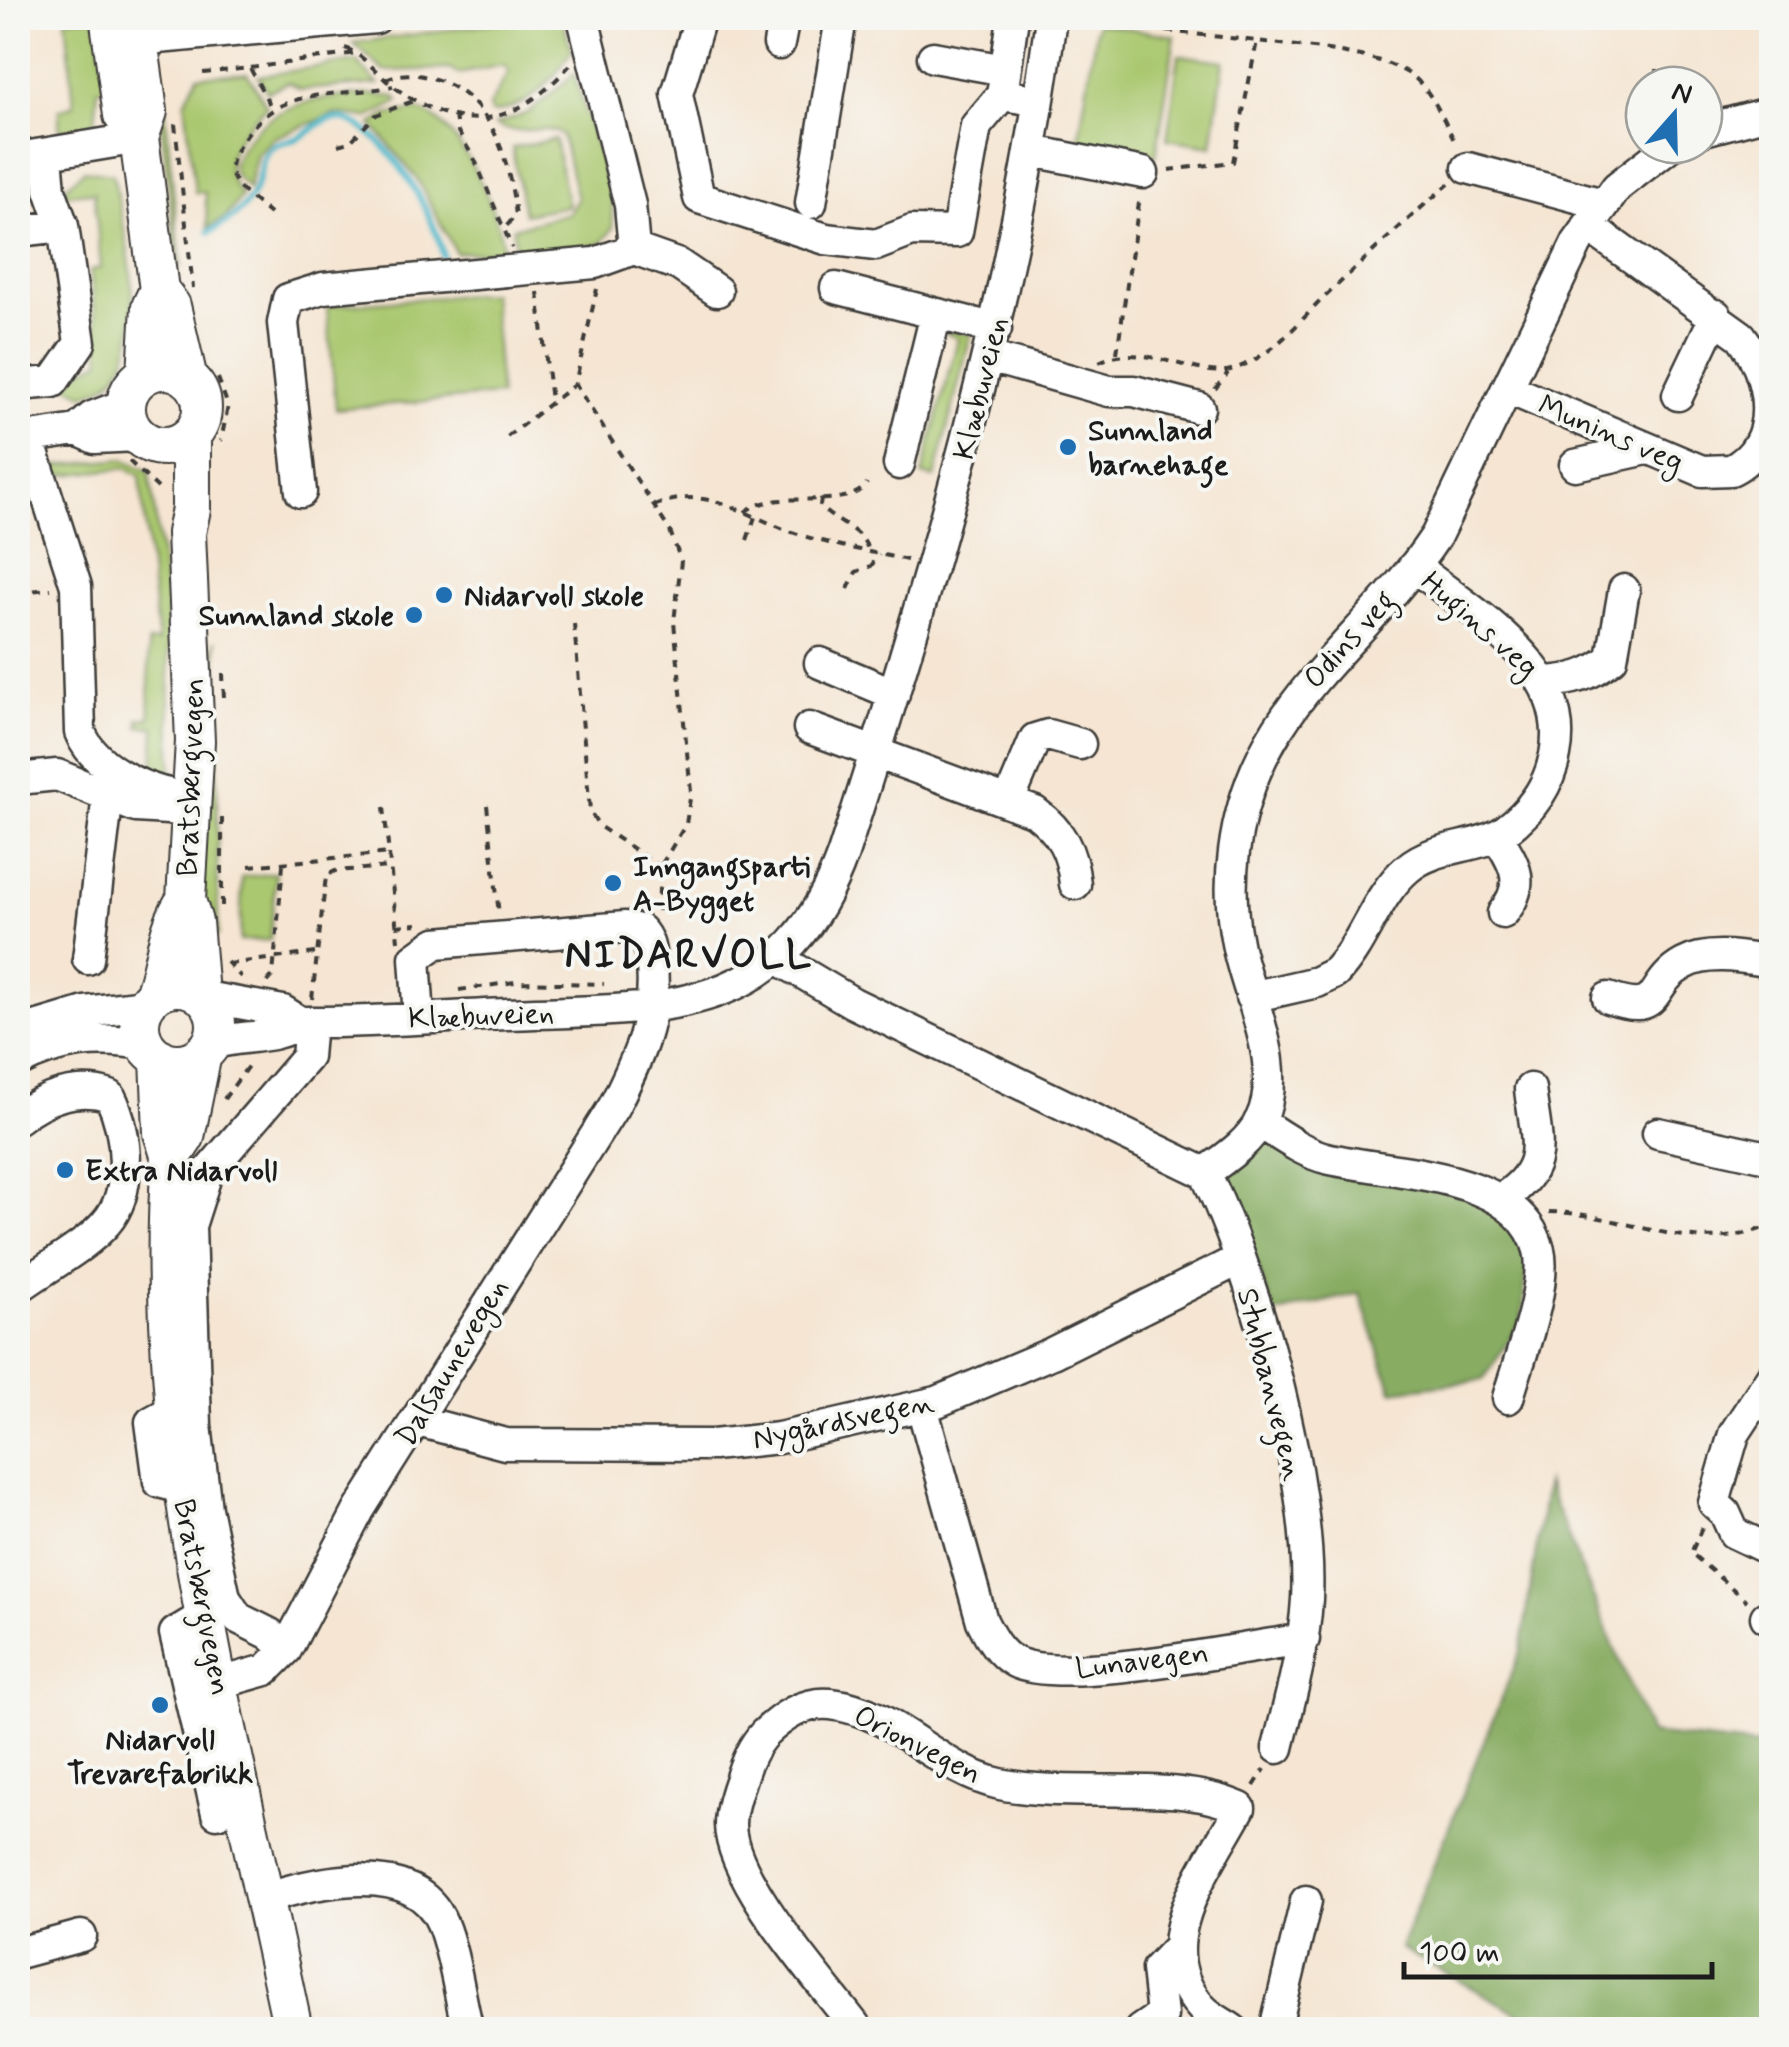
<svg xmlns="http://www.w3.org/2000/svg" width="1789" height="2047" font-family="Mynerve,sans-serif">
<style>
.green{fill:#aac86f;stroke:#637246;stroke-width:2.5}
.forest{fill:#87ac62;stroke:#52643f;stroke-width:2.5}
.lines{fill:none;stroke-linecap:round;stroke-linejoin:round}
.stream{stroke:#4fb9cc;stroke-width:6}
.minor-casing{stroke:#3d3a37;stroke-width:35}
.major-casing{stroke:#3d3a37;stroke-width:42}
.path{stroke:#3d3a37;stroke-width:4;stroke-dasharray:8 8;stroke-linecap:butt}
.minor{stroke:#fff;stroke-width:30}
.major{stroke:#fff;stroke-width:38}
.poi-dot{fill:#1f6fb2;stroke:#f6f6f2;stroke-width:4}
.labels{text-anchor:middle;stroke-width:8;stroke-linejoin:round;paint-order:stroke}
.street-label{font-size:30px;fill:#1c1c1c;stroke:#f6f6f2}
.poi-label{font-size:30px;font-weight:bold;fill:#1c1c1c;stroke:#f6f6f2;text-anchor:start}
.district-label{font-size:40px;font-weight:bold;letter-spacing:2.5px;fill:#1c1c1c;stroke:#f6f6f2}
</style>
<rect width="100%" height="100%" fill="#f6f6f2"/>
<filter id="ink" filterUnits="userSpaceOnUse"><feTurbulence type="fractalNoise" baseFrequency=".01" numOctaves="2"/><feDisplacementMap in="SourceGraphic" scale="20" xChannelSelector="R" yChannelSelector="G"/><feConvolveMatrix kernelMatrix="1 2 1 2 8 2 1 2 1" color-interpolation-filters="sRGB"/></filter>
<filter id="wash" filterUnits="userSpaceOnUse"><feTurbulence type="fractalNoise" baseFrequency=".0048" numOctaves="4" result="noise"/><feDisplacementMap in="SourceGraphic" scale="40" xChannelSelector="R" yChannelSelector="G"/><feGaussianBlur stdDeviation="2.25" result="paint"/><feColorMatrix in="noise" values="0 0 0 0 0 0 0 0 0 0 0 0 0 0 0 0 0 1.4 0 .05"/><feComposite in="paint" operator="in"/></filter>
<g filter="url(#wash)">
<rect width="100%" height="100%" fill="#f5e5d2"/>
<path class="green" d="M66 18H96L106 87 98 89 95 122 83 130 59 129V110L74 105Z
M529 18 562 19 572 50C554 80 527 109 491 113L489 107 509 71 503 65 459 74 450 69 384 71 353 43Z
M1097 23 1175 36 1156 156 1078 143Z
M1179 55 1224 61 1212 146 1167 139Z
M356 61 378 84 301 90 288 82 267 92 258 76Z
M247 73 267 106C241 131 211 163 242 195L227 216 208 228 205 193 195 192 185 102 198 76Z
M574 74 612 200 613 228 601 244 523 255 515 245 513 228 569 213 577 199 562 135C543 122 516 138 495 125L530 112Z
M369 94 396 97 399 102 368 118 335 114 275 137 257 154 248 189 235 175 233 164C258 105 311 98 369 94Z
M158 97 164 98 181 266H178Z
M416 110C456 114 501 215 503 251L456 253 418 180 372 124 387 115Z
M555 139 568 206 524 214 512 148Z
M84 170 113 174C124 231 165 379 83 394L67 385 71 375 101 361 90 270 101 268 94 192 64 194 63 189Z
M492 293 500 395 336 409 327 306Z
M940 330 971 334 935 478 922 475 958 339Z
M123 459 149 471 167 600 172 781 138 770 153 769 155 727 139 726V719L150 718 148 642H158L140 476 126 468 48 477 46 467Z
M216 640 218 935H205L199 914 208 675Z
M276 873 270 940 240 941 242 877Z"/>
<path class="forest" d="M1268 1131 1500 1207 1527 1259 1522 1320 1483 1380 1392 1391 1360 1293 1274 1314 1223 1172Z
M1546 1483 1650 1734 1771 1747V2005L1753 2029H1547L1400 1948 1521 1650Z"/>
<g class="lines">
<path class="stream" d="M209 232C234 220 251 205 259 177 262 167 262 156 270 149 278 140 289 142 299 138 311 133 318 121 332 119 379 113 436 216 443 256"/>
</g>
</g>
<g filter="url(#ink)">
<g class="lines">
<defs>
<path id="minor" d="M583 18 630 205 634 249
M700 18 677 94 699 198 826 239 876 245 912 231 957 232 976 126 1002 95
M1013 18 1002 95 1022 98
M115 42 376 18
M779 44 784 18
M933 57 1005 70
M1704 130 1772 112
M1032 151 1143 173
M18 158 139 138
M1468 168 1603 204
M811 203 841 18
M18 231 63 226
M836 288 996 329
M989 357 1109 391H1134L1199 408
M18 385 53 382 80 343 63 226 50 190 47 156
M1509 389 1702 471 1731 470C1784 443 1771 375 1741 336L1588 226
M1678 395 1716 315
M77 430 92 417 126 404
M28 437 76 586 80 732C95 771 154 796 193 797
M18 439 77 430 95 438 138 436
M899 464 936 314
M1575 465 1647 449
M301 492 283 323 288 299 323 288 595 263 634 249 679 265 717 291
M820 663 894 694
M1545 682C1573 680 1590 676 1612 658L1624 590
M809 728 1035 812C1062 832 1072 852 1075 884
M18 779 57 775 136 807 184 810
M1009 801 1035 739 1048 735 1080 744
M1497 836C1515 865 1527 883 1503 913
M777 958 853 1003 1205 1173C1256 1275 1313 1486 1307 1599 1304 1650 1290 1699 1278 1748
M88 959 108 795
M205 997 283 1011 300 1022C369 1023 439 1017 507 1014 657 1008 783 1021 843 854 932 579 1013 304 1051 18
M1251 997 1317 982 1335 973C1365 942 1375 896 1408 868 1436 844 1478 850 1506 830 1531 811 1549 786 1555 755 1573 667 1473 614 1414 566
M1608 998C1666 1018 1645 985 1684 964 1709 950 1745 958 1772 962
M18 1032 85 1012 146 1005
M211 1044C241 1034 275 1041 300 1022
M18 1062C60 1040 100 1036 147 1045
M18 1118C44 1097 78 1085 110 1096 127 1131 134 1191 106 1223 87 1246 42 1270 18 1288
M1259 1122C1280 1135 1302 1152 1326 1158 1389 1174 1518 1170 1539 1250 1548 1286 1518 1362 1508 1398
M1658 1133 1772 1158
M1205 1173C1225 1158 1248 1144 1260 1121 1287 1067 1247 997 1237 943 1231 913 1230 882 1234 852 1253 702 1360 650 1436 536L1577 243 1617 187 1671 145
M1500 1200C1551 1167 1536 1142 1530 1089
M1772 1376 1734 1434 1714 1503 1725 1513 1734 1533 1772 1551
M922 1407 982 1621C990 1637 999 1654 1015 1662 1063 1686 1245 1647 1304 1639
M173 1410 151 1422 159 1482 182 1488
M418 1421 505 1444 713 1445 779 1438 937 1402 1052 1353 1240 1259
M205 1615 175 1633 217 1813
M1766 1617 1772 1615
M286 1650 270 1634 238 1618 225 1598 206 1509 196 1425 190 1226 207 1173 307 1057 310 1022
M220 1683 266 1670 286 1650 359 1510 614 1106C638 1058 657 1020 652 966 650 952 650 940 640 930L625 927 436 943 415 958 419 1018
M265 1898C315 1882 416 1858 442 1923 455 1955 459 1995 468 2030
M18 1953 81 1936
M858 2030C823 1983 731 1882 730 1825 730 1810 735 1795 740 1781 745 1764 752 1747 764 1734 782 1717 804 1701 831 1704 896 1711 936 1770 1000 1784 1076 1800 1172 1777 1240 1808 1209 1866 1145 1945 1201 2007 1208 2016 1223 2023 1233 2030
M1140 2030 1162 2015 1157 1969 1177 1948
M1275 2030 1306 1901"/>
<path id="major" d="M135 18 148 111 139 138 159 290 151 307 147 373
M110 22 123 115 139 138
M159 290 171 306 188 379
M126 408a38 38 0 1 1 76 0a38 38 0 1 1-76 0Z
M191 435V509L186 533 195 741 186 900 193 922 199 994
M140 1025a38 38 0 1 1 76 0a38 38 0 1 1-76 0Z
M154 995C166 963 166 927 186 900
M160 1058 163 1133 171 1158C149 1454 233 1742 293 2030
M171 1158 185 1137 202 1054"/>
</defs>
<use href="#minor" class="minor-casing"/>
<use href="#major" class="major-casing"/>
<path class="path" d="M1122 18 1131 27 1257 41
M345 48C363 54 377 74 393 86 462 137 516 127 570 65
M250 68 356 53
M1657 69 1658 85
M203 73 250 68 272 109
M386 79C401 72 416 74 432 78 494 97 508 158 516 215L504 229
M455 115 457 130 475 160 512 248
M175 124 193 288
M338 145 350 142 376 115 416 100
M1169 170 1233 162 1257 41C1298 47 1386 52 1416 79 1435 97 1445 123 1457 146
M270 214 239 188 230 172C231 159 237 148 245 137 283 83 338 99 393 86
M597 289 575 384 670 531 681 561 674 622 691 792 686 824 660 867 658 911
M538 292 551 401
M1117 353 1140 196
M1099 362C1145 339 1200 382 1234 369 1277 354 1297 322 1329 293 1368 256 1408 218 1449 184
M218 378 228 406 221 441
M1215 389 1228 373
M507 437 574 385
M129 461 158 488
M821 498 820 506C834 523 863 529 868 550
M654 506C710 482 748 519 801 535 835 546 871 552 907 560
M745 512C776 486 847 514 867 483
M747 540 755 517
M848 589 856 572 871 566 879 555
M18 592 51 589
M574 624 590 811 599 826 660 867
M223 673 224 699
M487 805 499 915
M384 807 398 941
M222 818V914
M249 866 389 853
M396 926 417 924
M227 962 241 977
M228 964 315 953
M267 982 273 975 283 865
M459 990 515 982 604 984
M312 999 326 876 335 871 390 867
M224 1099 251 1062
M1549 1212C1626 1212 1694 1261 1772 1224
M1702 1528 1691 1553 1747 1601
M1254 1786 1265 1769"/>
<use href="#minor" class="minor"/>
<use href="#major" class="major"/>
</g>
</g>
<g class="poi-dot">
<circle cx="1068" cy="447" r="10"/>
<circle cx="444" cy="595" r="10"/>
<circle cx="414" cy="615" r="10"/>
<circle cx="613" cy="883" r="10"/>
<circle cx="65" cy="1170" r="10"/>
<circle cx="160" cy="1705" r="10"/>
</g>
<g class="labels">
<g class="street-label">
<text transform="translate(980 388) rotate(-76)" y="10">Klæbuveien</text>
<text transform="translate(1611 433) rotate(23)" y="10">Munins veg</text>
<text transform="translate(1480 624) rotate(41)" y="10">Hugins veg</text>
<text transform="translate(1349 639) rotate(-48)" y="10">Odins veg</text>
<text transform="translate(190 777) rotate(-88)" y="10">Bratsbergvegen</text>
<text transform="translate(481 1015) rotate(-2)" y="10">Klæbuveien</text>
<text transform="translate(451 1362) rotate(-59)" y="10">Dalsaunevegen</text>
<text transform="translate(1271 1384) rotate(76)" y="10">Stubbanvegen</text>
<text transform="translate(843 1420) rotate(-12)" y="10">Nygårdsvegen</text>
<text transform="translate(203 1597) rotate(79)" y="10">Bratsbergvegen</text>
<text transform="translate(1142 1660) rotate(-7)" y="10">Lunavegen</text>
<text transform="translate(918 1744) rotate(27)" y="10">Orionvegen</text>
</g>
<g class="poi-label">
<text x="1088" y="440">Sunnland<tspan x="1088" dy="34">barnehage</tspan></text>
<text x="464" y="605">Nidarvoll skole</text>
<text x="394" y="625" text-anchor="end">Sunnland skole</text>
<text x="633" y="876">Inngangsparti<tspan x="633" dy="34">A-Bygget</tspan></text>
<text x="85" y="1180">Extra Nidarvoll</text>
<text x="160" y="1749" text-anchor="middle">Nidarvoll<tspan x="160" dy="34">Trevarefabrikk</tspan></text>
</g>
<g class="district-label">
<text x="689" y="967">NIDARVOLL</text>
</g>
</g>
<rect width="1789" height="2047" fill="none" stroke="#f6f6f2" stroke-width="60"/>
<g transform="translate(1674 115) rotate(20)"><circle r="48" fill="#f6f6f2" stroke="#9f9f9c" stroke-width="2.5"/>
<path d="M0-8L18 38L0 25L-18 38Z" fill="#1f6fb2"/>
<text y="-15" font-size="28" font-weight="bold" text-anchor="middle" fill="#1c1c1c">N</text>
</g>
<path d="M1404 1962v15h308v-15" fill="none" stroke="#1c1c1c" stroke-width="5"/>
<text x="1419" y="1962" font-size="30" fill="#1c1c1c" stroke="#f6f6f2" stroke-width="8" paint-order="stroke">100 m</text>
</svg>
